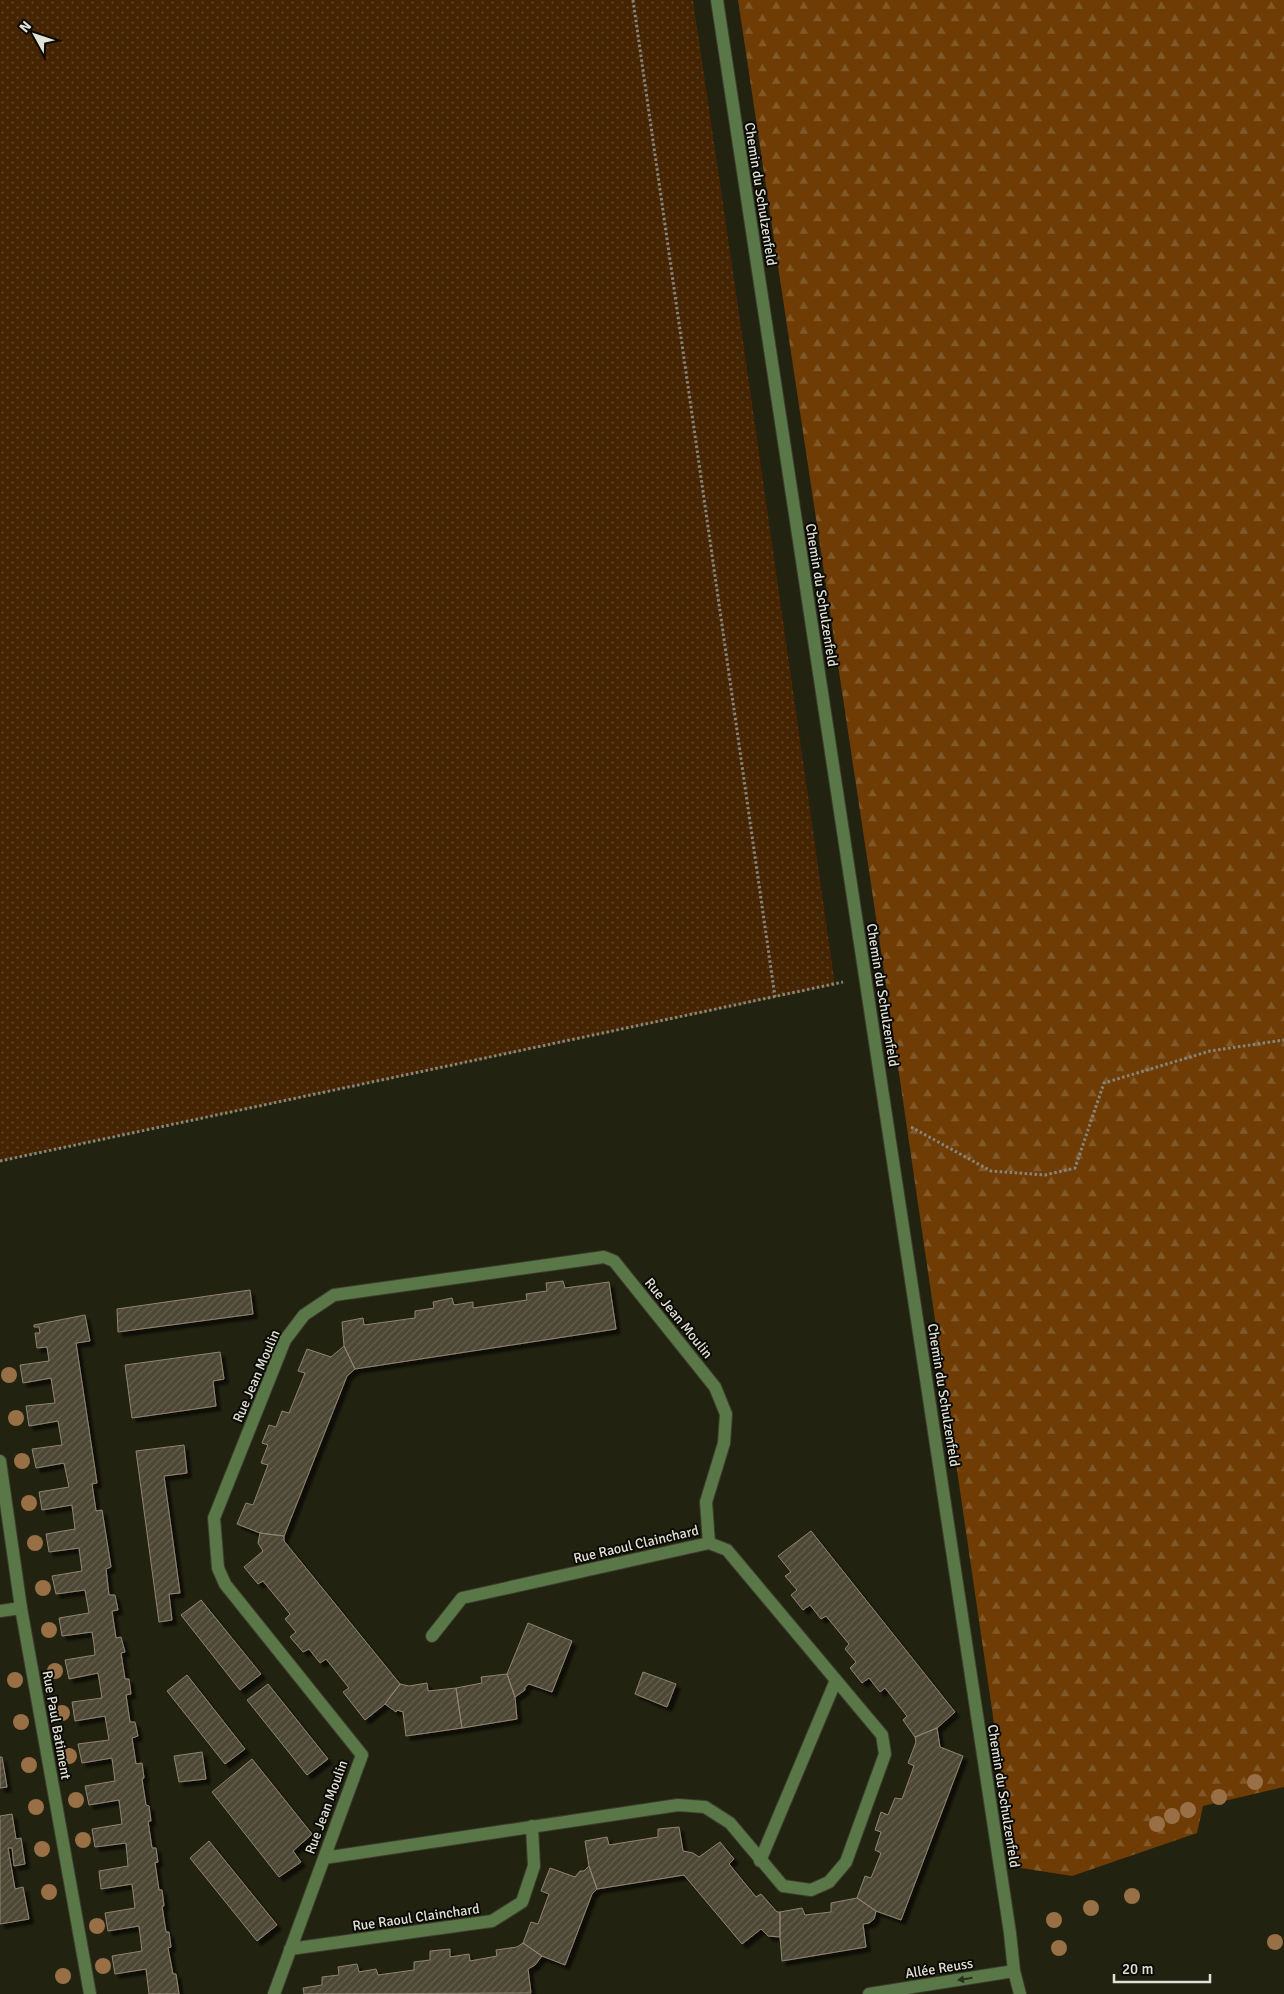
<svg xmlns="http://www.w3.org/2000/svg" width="1284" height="1994" font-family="Signika,sans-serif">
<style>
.grass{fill:url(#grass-dots)}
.forest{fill:url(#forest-firs)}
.building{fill:url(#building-hatch);stroke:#8f8572;filter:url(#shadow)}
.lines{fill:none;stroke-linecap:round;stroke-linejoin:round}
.minor-casing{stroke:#3d3d2d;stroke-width:14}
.path{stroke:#868679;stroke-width:3;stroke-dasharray:2.5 2.5;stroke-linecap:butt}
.minor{stroke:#597747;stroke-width:12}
.tree{fill:#997046}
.oneway{fill:#26311c}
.labels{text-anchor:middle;stroke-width:4;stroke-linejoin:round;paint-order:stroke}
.street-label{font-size:14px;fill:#e1e1d6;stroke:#0b0b05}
</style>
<defs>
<pattern id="grass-dots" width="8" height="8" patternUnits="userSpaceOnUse" patternTransform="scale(1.25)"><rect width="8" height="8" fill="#452403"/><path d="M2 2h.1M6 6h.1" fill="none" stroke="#604427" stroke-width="1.8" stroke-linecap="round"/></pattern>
<pattern id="forest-firs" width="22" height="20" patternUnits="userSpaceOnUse" patternTransform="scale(1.25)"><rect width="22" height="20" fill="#6e3c04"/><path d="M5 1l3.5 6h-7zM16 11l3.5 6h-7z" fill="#825828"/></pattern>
<pattern id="building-hatch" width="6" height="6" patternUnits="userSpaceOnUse" patternTransform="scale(1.25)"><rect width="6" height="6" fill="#4e4634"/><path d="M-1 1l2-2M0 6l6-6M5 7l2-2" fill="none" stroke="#676051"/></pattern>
<filter id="shadow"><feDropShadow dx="4.5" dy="4.5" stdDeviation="1" flood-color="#0009"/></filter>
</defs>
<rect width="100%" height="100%" fill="#221"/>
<path class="grass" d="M0 0H693L740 320 835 985 0 1161Z"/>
<path class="forest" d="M738 0H1284V1787L1203 1806 1197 1833 1072 1876 1015 1867 883 964Z"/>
<path class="building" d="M563 1281 565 1288 609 1282 616 1329 355 1369 344 1346 342 1322 363 1318 364 1325 415 1318V1311L434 1308 433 1302 452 1298 454 1305 473 1302V1308L527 1300 526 1294 547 1291 546 1283Z
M250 1290 253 1314 118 1332 117 1309Z
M85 1315 90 1341 76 1343 97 1483 92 1484 96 1511 102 1510 111 1567 106 1569 109 1595H115L118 1610 112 1611 116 1638 121 1637 125 1652 121 1653 125 1679H129L131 1694 126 1695 130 1722H135L138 1736 132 1738 136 1764 142 1763 144 1778 142 1779 146 1805 149 1806 151 1821H148L152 1848H156L158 1862 155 1863 159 1890H162L164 1906H162L166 1932H169L171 1947 168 1948 173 1974H176L179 1994H149L146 1969 115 1974 112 1956 142 1951 139 1926 108 1931 105 1913 135 1908 132 1884 101 1889 99 1871 128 1866 126 1843 95 1847 92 1829 122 1824 119 1800 89 1805 85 1786 115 1781 112 1758 82 1763 78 1744 109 1740 105 1716 75 1721 72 1702 102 1698 100 1685 98 1673 69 1679 65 1660 95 1655 94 1644 92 1632 62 1636 59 1618 89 1613 85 1590 56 1594 52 1576 82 1571 79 1548 49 1552 46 1534 75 1529 72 1505 42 1510 39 1492 69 1487 64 1463 36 1468 32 1449 62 1445 58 1421 29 1426 26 1406 55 1403 51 1378 23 1383 20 1365 49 1361 47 1347 37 1348 35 1333H40L39 1327H34V1325Z
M344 1346 355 1369 347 1376 284 1536 260 1533 237 1524 246 1503 253 1505 268 1465 261 1463 268 1445 262 1443 269 1425 276 1427 282 1411 289 1413 305 1373 298 1371 307 1349 331 1357Z
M220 1352 224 1379 213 1381 216 1406 132 1418 125 1365Z
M184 1445 187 1473 164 1476 180 1593 169 1594 172 1620 159 1622 136 1451Z
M811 1531 955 1712 937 1728 915 1737 903 1720 907 1716 885 1688 880 1692 869 1678 862 1683 850 1668 856 1662 845 1649 849 1644 826 1616 821 1619 810 1605 803 1610 791 1595 797 1590 785 1576 791 1572 778 1556Z
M260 1533 284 1536V1541L400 1684 385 1704 365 1720 343 1692 349 1688 326 1659 320 1663 309 1649 303 1652 290 1637 296 1632 285 1619 290 1614 263 1581 258 1584 244 1567 263 1551 258 1543Z
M201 1600 261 1674 240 1690 181 1615Z
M528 1623 572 1641 552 1692 529 1684 525 1687V1690L515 1697 507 1674Z
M643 1672 676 1684 667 1707 635 1694Z
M507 1674 515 1697 517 1719 462 1728 456 1688 482 1683 481 1677Z
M187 1675 245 1749 225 1764 167 1691Z
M427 1683 428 1691 456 1688 462 1728 406 1736 403 1712 397 1710 396 1712 385 1704 400 1684 409 1686Z
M268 1684 328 1759 307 1775 247 1700Z
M937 1728 940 1747 963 1756 901 1920 876 1911 857 1898 865 1876 871 1878 881 1853 875 1850 881 1832 875 1830 881 1812 888 1815 895 1798 902 1799 914 1766 908 1763 916 1742 915 1737Z
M202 1752 206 1779 179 1782 174 1756Z
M0 1757H2L7 1787 0 1788Z
M252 1759 312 1834 293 1851 301 1862 279 1877 212 1792Z
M12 1814 16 1839 21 1838 25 1864 14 1866 12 1848H8L15 1889 23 1887 29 1919 0 1924V1816Z
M679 1827 683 1851 693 1853 699 1857 720 1842 734 1859 729 1864 756 1897 761 1894 777 1912H780V1937L768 1936 761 1929 742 1944 684 1875 597 1889 589 1866 585 1841 607 1837 609 1845 658 1837V1829Z
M209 1841 277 1925 257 1941 190 1858Z
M589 1866 597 1889 592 1894 565 1965 542 1956 523 1943 531 1922 538 1924 549 1894 541 1891 550 1868 575 1877 580 1871H584Z
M857 1898 876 1911 874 1919 869 1923 863 1924 866 1947 782 1961 780 1937V1912L802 1908 805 1915 831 1912V1903Z
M523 1943 542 1956 535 1965 528 1969 531 1993 304 1994 303 1988 322 1985V1977L339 1975 338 1967 357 1964 359 1972 376 1969 378 1975 414 1970V1962L430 1960V1951L450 1949V1957L469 1954 470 1961 497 1956 496 1950 517 1947Z"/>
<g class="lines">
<defs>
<path id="minor" d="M717 0 1010 1933 1014 1971 1020 1994
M0 1461 21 1608 90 1994
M0 1611 21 1608
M324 1858 678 1805 705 1807 730 1823 783 1886 811 1890 829 1882 846 1862 885 1754 882 1735 727 1550 709 1543 462 1598 432 1636
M760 1861 836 1680
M290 1949 492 1921 522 1902 534 1866 532 1826
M274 1994 362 1755 225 1584 218 1568 214 1518 285 1340 304 1315 334 1295 604 1257 614 1261 715 1387 726 1414 724 1443 706 1502 709 1543
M869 1994 1014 1971"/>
</defs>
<use href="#minor" class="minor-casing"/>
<path class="path" d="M633 0 775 997
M911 1127 991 1171 1045 1175 1075 1168 1104 1083 1210 1051 1284 1040
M0 1161 843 982"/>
<use href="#minor" class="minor"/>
</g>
<g class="tree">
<circle cx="9" cy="1375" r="8"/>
<circle cx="16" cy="1418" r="8"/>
<circle cx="22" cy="1461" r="8"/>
<circle cx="29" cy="1503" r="8"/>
<circle cx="35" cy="1543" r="8"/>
<circle cx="43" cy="1588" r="8"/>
<circle cx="49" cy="1630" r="8"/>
<circle cx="55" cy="1671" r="8"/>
<circle cx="15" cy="1680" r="8"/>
<circle cx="62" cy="1713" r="8"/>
<circle cx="21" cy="1722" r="8"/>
<circle cx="69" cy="1756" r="8"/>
<circle cx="29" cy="1765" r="8"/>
<circle cx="1255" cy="1782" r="8"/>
<circle cx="1219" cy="1797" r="8"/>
<circle cx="76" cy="1800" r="8"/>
<circle cx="36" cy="1807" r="8"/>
<circle cx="1188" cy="1810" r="8"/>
<circle cx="1172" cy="1816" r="8"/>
<circle cx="1157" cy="1824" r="8"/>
<circle cx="83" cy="1840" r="8"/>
<circle cx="42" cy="1849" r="8"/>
<circle cx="49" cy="1892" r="8"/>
<circle cx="1132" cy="1896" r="8"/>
<circle cx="1091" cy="1908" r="8"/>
<circle cx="1054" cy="1920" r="8"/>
<circle cx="97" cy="1926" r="8"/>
<circle cx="1275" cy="1942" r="8"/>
<circle cx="1059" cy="1948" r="8"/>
<circle cx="103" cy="1966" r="8"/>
<circle cx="63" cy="1976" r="8"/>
</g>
<defs><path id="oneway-solid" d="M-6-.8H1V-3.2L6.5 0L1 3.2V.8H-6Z" transform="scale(1.25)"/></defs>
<use class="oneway" href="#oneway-solid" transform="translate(965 1979) rotate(171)"/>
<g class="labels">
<g class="street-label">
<text transform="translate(761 194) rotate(81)" y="5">Chemin du Schulzenfeld</text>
<text transform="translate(822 595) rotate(81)" y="5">Chemin du Schulzenfeld</text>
<text transform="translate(883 995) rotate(81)" y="5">Chemin du Schulzenfeld</text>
<text transform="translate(679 1318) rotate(51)" y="5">Rue Jean Moulin</text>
<text transform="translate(256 1376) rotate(-67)" y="5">Rue Jean Moulin</text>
<text transform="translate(944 1395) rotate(81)" y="5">Chemin du Schulzenfeld</text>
<text transform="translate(636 1544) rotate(-13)" y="5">Rue Raoul Clainchard</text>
<text transform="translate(57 1725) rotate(80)" y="5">Rue Paul Batiment</text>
<text transform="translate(1004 1796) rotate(81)" y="5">Chemin du Schulzenfeld</text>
<text transform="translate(326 1807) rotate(-70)" y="5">Rue Jean Moulin</text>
<text transform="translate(416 1917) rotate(-8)" y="5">Rue Raoul Clainchard</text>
<text transform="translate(939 1968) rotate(-9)" y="5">Allée Reuss</text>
</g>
</g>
<g transform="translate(35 35) rotate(310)" stroke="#0b0b05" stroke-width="4" paint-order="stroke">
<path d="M0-4L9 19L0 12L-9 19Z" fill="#e1e1d6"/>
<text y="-8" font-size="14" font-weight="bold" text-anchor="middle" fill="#e1e1d6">N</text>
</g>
<path d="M1114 1974v8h96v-8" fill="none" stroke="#e1e1d6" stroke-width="2.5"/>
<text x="1122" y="1974" font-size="15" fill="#e1e1d6" stroke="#0b0b05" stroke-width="4" paint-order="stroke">20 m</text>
</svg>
